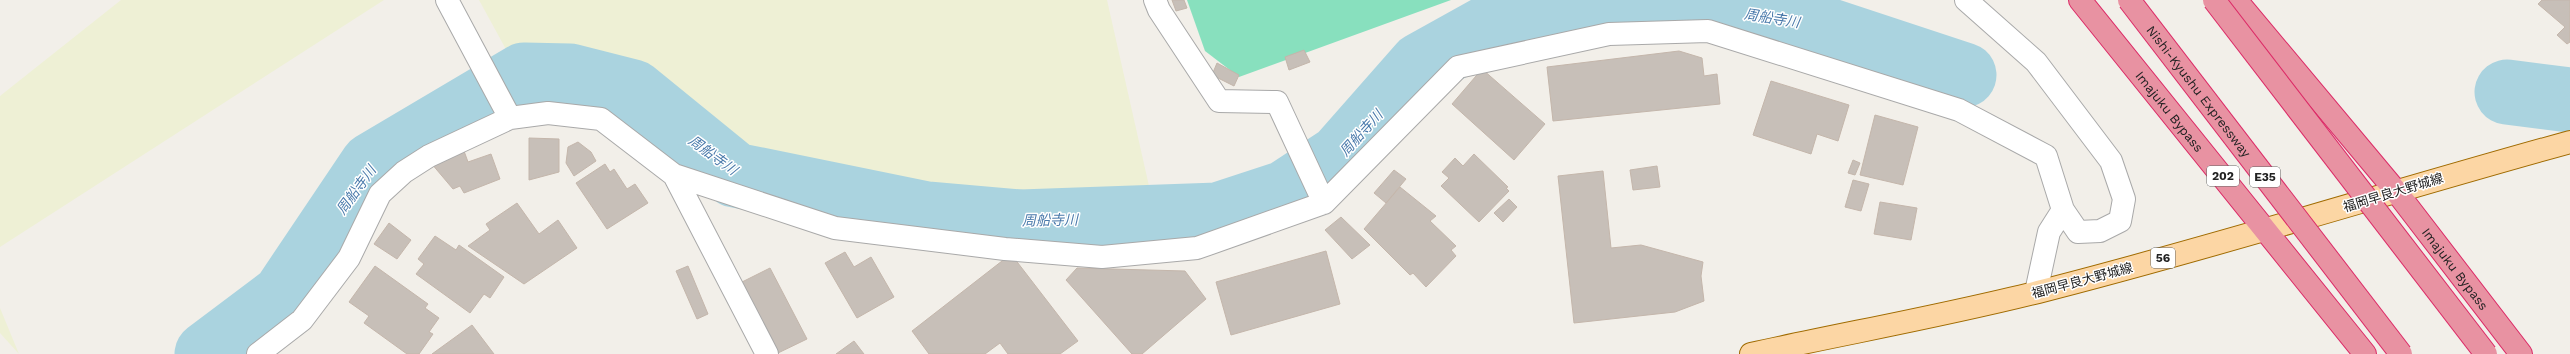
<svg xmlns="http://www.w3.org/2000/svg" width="2570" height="354" font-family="'Work Sans','Noto Sans JP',sans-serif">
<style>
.farmland{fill:#eef0d5}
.pitch{fill:#88e0be}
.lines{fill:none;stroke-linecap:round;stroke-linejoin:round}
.river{stroke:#aad3df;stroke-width:65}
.building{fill:#c7bfb8;stroke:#c4b6ab}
.minor-casing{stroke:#a9a9a9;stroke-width:24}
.major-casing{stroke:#a06b00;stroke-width:24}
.highway-casing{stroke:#dc2a67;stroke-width:24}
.minor{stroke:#fff;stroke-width:22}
.major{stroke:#fcd6a4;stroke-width:22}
.highway{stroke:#e892a2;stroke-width:22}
.highway-bridge-casing{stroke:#dc2a67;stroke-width:24;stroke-linecap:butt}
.highway-bridge{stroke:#e892a2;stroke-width:22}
.labels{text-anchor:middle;stroke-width:3;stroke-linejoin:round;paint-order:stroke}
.shield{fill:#fff;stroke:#646464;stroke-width:1}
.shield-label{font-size:12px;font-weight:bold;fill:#222}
.street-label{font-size:13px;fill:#222;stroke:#fff}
.water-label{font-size:14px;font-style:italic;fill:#4a7aab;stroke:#fff}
</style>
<rect width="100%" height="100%" fill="#f2efe9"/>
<path class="farmland" d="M121 0H384L0 247V96Z
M479 0H1107L1156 217 988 206 901 185 792 166 737 147 700 104 638 70 508 53Z
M0 308 19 354 0 333Z"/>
<path class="pitch" d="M1187 0H1451L1239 77 1205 51Z"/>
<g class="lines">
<path class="river" d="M2507 92 2570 100
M207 354 284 296 372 165 524 75 570 76 633 92 735 175 927 214 1021 222 1218 215 1285 193 1340 157 1421 65 1491 26 1588 1 1668 2 1803 22 1964 75"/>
</g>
<path class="building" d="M1172 0H1184L1187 8 1176 11Z
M2542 0H2570V42L2567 44 2557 35 2565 27 2538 4Z
M1304 50 1310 62 1289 70 1285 57Z
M1679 51 1702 58 1704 76 1717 74 1720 104 1553 121 1547 67Z
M1217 63 1239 75 1234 86 1212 75Z
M1482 69 1545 124 1514 160 1452 104Z
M1771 81 1849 105 1838 141 1817 134 1811 154 1753 135Z
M1875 115 1918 127 1903 185 1860 175Z
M529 138 559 139V172L529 180Z
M578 142 591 152 596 161 574 176 566 163 568 147Z
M464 151 468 162 491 154 500 179 464 193 460 186 453 189 431 163Z
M1474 154 1508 187 1506 188 1509 191 1479 222 1441 186 1449 178 1442 172 1455 158 1463 166Z
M1853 160 1860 163 1855 175 1848 173Z
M605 164 610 172 614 169 627 189 635 184 648 203 607 229 576 183Z
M1657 166 1660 187 1633 190 1630 170Z
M1394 170 1406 179 1386 203 1374 193Z
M1603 171 1611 248 1641 245 1703 262 1701 276 1704 301 1675 312 1574 323 1558 176Z
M1853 180 1869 184 1861 211 1845 207Z
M1400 187 1436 216 1430 221 1456 246 1451 250 1456 256 1426 287 1413 273 1410 275 1364 229Z
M1509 199 1517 207 1503 222 1494 213Z
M1880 202 1917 208 1911 240 1874 234Z
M517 203 539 234 558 220 577 248 524 284 468 246 490 230 486 224Z
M1341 217 1370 245 1352 259 1325 230Z
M389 223 411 240 397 259 374 244Z
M435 236 456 250 459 245 504 277 490 298 484 294 470 313 416 274 424 264 418 259Z
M1326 251 1340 304 1231 335 1216 282Z
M845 252 854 267 871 257 894 297 857 318 825 263Z
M1011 254 1078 341 1060 354H1008L1000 343 985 354H929L912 331Z
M375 266 428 304 425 308 439 318 429 332 433 334 419 354H407L364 323 369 316 349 302Z
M688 266 708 314 697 319 676 271Z
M770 268 807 339 778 353 771 349 738 284Z
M1077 268 1185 271 1206 299 1142 354H1132L1066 280Z
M472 325 494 354H432Z
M854 341 864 354H836Z"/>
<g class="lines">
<defs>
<path id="minor" d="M447 0 510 118
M1155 0 1159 10 1219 101 1277 102 1324 203
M1966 0 2036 62 2111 161 2124 199 2120 221 2100 231 2078 232 2063 210
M674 175 767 354
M258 354 302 320 349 258 380 194 404 172 429 156 510 118 548 113 601 119 674 175 835 228 1005 249 1102 257 1197 248 1324 203 1458 67 1609 34 1708 31 1959 110 2046 156 2063 210 2049 232 2036 292"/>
<path id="major" d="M1751 354C1846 333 1943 316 2038 292 2216 247 2392 191 2570 142"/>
<g id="highway">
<path id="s1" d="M2080 0 2365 354"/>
<path id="s2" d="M2236 0 2395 190 2521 354"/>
</g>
</defs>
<use href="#minor" class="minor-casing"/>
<use href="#major" class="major-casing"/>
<use href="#highway" class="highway-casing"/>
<use href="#minor" class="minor"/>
<use href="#major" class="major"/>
<use href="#highway" class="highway"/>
<defs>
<g id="highway-bridge">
<path id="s3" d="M2129 0 2401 354"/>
<path d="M2214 0 2486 354"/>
</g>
</defs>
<use href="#highway-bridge" class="highway-bridge-casing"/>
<use href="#highway-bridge" class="highway-bridge"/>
</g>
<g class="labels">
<g class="shield">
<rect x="2207" y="166" width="32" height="20" rx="3"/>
<rect x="2250" y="167" width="30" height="20" rx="3"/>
<rect x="2151" y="248" width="24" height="20" rx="3"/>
</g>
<g class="shield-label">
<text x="2223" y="180">202</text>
<text x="2265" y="181">E35</text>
<text x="2163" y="262">56</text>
</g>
<g class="street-label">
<text dy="5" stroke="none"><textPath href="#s3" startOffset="115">Nishi-Kyushu Expressway</textPath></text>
<text dy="5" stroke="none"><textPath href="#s1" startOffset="143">Imajuku Bypass</textPath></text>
<text transform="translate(2393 192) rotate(-17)" y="5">福岡早良大野城線</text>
<text dy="5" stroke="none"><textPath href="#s2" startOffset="347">Imajuku Bypass</textPath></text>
<text transform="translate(2082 280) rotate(-15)" y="5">福岡早良大野城線</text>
</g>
<g class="water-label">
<text transform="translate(1772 18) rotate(9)" y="5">周船寺川</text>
<text transform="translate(1361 133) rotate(-48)" y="5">周船寺川</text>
<text transform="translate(713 155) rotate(36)" y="5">周船寺川</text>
<text transform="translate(356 190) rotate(-54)" y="5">周船寺川</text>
<text transform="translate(1050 220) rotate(-1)" y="5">周船寺川</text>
</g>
</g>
</svg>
